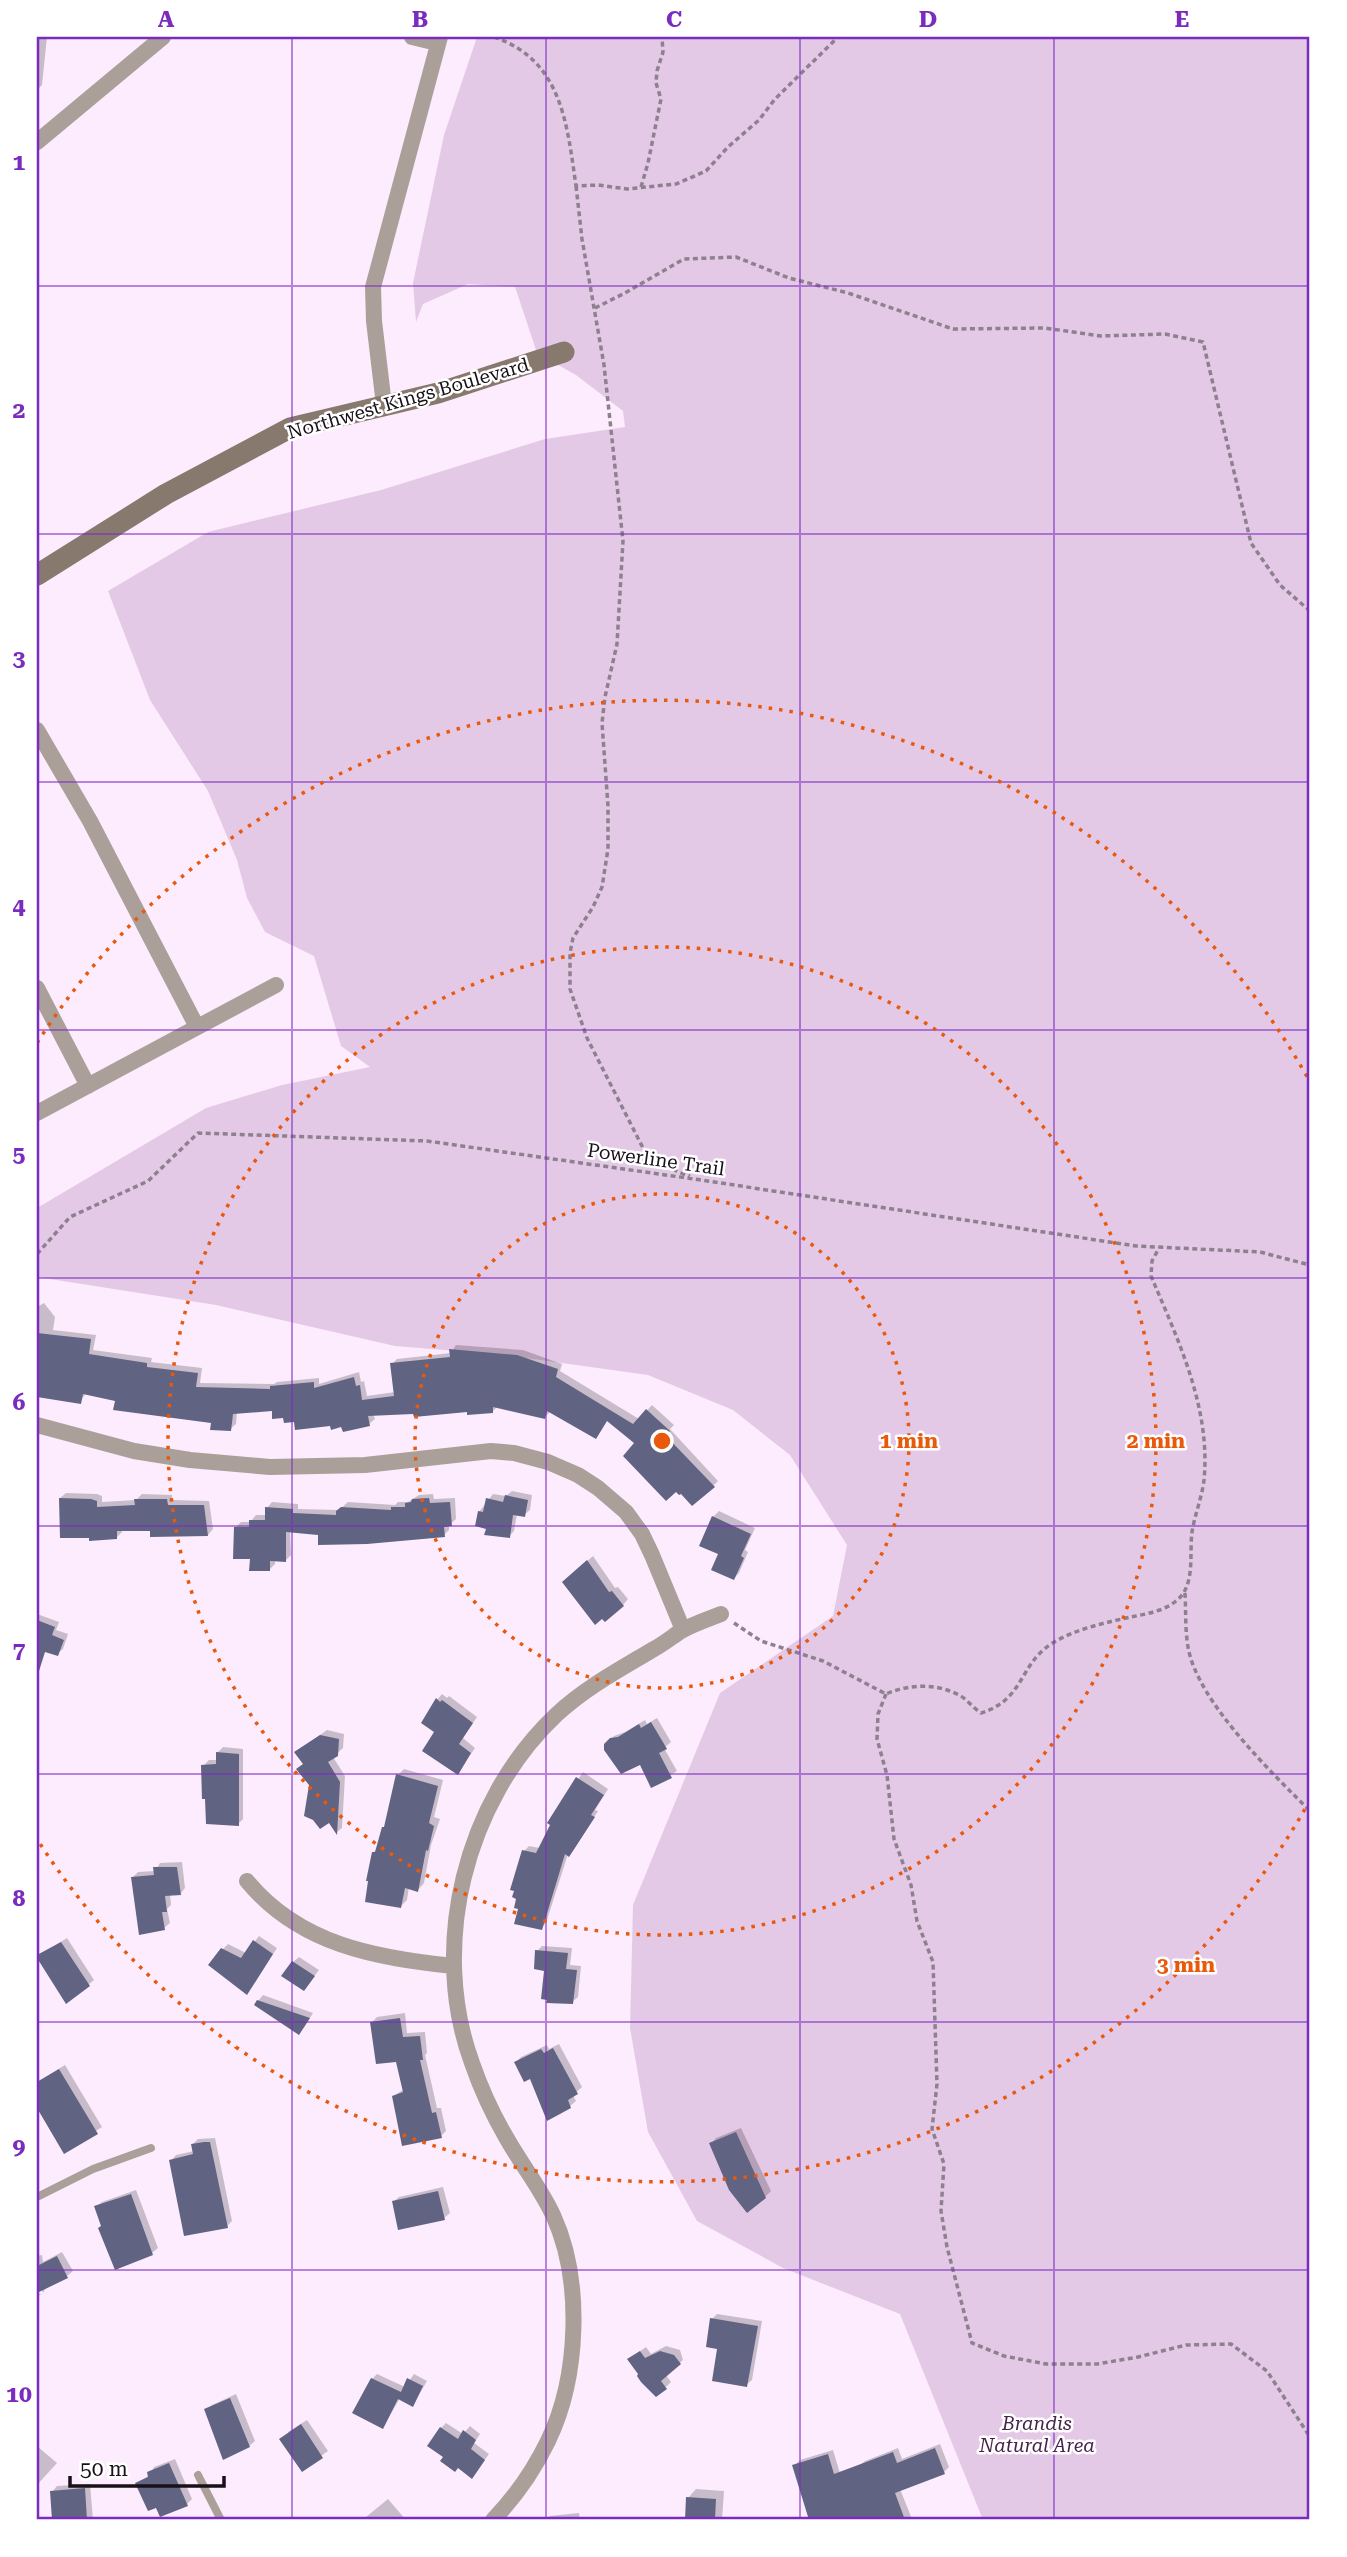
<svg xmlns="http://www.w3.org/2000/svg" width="1347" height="2557" font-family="'Roboto Serif',serif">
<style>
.green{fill:#e4c9e7}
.shadow{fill:#0003}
.building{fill:#606382}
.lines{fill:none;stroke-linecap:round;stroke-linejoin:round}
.path{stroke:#8c818d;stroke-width:3.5;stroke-dasharray:5 3.5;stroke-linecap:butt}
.lane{stroke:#aba099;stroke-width:8}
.street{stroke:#aba099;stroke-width:16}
.secondary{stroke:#88796e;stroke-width:21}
.grid{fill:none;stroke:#7b2cbf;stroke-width:2;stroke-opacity:0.55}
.ring{fill:none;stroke:#e8590c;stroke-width:3.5;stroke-dasharray:3.5 7}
.labels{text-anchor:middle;stroke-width:5;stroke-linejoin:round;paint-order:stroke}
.street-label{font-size:19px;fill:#181118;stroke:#fff}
.park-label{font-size:19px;font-style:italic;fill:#47234b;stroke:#fff}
.centre{fill:#e8590c;stroke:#fff;stroke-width:3.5}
.ring-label{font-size:21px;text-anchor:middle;font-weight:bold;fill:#e8590c;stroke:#fff;stroke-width:5;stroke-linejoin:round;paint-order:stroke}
.neatline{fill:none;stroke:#7b2cbf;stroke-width:2.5}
.grid-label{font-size:23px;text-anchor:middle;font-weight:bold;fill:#7b2cbf}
</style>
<rect width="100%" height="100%" fill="#fcecfd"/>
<path class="green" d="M477 37H1310V2520H983L900 2314 783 2268 697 2221 648 2132 630 2028 633 1905 720 1693 833 1616 847 1545 790 1455 733 1410 648 1375 505 1355 395 1346 216 1305 37 1277V1208L206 1108 282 1085 370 1067 341 1046 314 956 265 932 247 898 237 860 208 791 150 700 108 591 208 532 381 490 545 439 625 427 623 411 576 375 537 353 515 287 468 284 423 304 416 322 413 283 444 135Z"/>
<path class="shadow" d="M37 37H47L42 85 37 90Z
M44 1303 55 1317 53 1330 96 1335 93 1350 152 1358 151 1362 202 1368 200 1383 274 1384 277 1382 319 1378V1384L359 1372 361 1382 364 1381 367 1396 395 1392 392 1364 397 1359 451 1353 456 1345 523 1350 562 1364 560 1371 639 1419 652 1405 674 1425 670 1429 718 1481 713 1486 636 1443 608 1419 597 1435 551 1411 545 1417 497 1407 492 1412 468 1410 373 1414 375 1419 369 1424 343 1425 295 1420 273 1409 237 1412 236 1424 230 1429 212 1421 86 1393 80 1402 37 1396V1307Z
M512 1491 532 1495 530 1510 524 1515 517 1514 514 1531 509 1536 488 1528 479 1512 493 1494 506 1496Z
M66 1493 97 1494 102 1496V1502L136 1500 142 1494 172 1495V1500L209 1501 213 1529 208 1535 152 1529H122V1532L116 1538 60 1498Z
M433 1494 434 1499 455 1498 456 1519 449 1525V1530L444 1535 290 1531 291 1555 286 1560H275V1564L270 1569 252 1558 235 1528 241 1522H250L256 1515H267V1508L272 1502 298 1504V1509L339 1510 348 1502 395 1505 398 1502H408L419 1495Z
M719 1511 755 1528 745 1550 748 1552 739 1573 734 1578 720 1554 713 1517Z
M593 1556 615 1588 618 1587 628 1599 623 1605 569 1577Z
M37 1614 59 1622 56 1630 68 1634 63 1649 57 1654 40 1649 37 1659Z
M442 1694 447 1698 449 1696 477 1717 463 1738 475 1748 458 1773 437 1732V1700Z
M657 1718 671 1742 664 1748 677 1771 652 1786 640 1763 608 1741 614 1736 625 1732 645 1720 647 1724Z
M327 1730 344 1734 343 1748 333 1757 345 1776 342 1828 337 1832 311 1785 305 1763 296 1752Z
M223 1747 243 1749V1819L238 1824 203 1766 209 1760H217V1753Z
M404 1769 443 1780 434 1817 440 1819 431 1845 424 1883 418 1890 409 1887 407 1900 401 1906 373 1853 378 1848 383 1828 386 1825 398 1775Z
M583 1772 608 1789 595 1810 598 1811 574 1849 568 1854 546 1923 541 1928 520 1908 524 1851 529 1846 540 1848 552 1825 549 1823Z
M182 1862 185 1888 180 1894H170L171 1905 167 1909 170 1923 164 1928 132 1878 138 1872 155 1871 160 1863Z
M259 1936 277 1948 252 1987 223 1949 228 1944 246 1953Z
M67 1938 94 1980 88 1985 38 1956Z
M542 1946 572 1948 570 1965 581 1966 578 1997 572 2002 548 1998 546 1969 537 1951Z
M299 1957 319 1970 309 1983 293 1962Z
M263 1995 313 2013 304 2027 258 2001Z
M405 2013 407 2033 425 2032 427 2053 425 2055 437 2108H441L446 2131 441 2136 394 2096 404 2089 397 2060 372 2022 377 2017Z
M559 2044 582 2087 573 2095 576 2101 570 2106 548 2118 531 2076 516 2062 521 2057 547 2045 549 2049Z
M65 2065 102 2127 65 2151 37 2105V2082Z
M741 2128 771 2191 765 2197 711 2144 716 2138Z
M215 2138 232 2221 227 2226 171 2161 176 2155 194 2151 193 2144 198 2139Z
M443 2187 450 2213 444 2218 393 2202 399 2197Z
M136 2190 158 2248 152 2253 116 2267 96 2207 102 2202Z
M62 2252 73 2271 67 2276 46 2287 43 2293 40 2283H37L39 2294H42L37 2296V2256L42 2255 43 2262Z
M717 2314 762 2321 752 2380 746 2385 712 2319Z
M666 2346 680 2350 683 2360 666 2375 671 2382 666 2387 641 2374 629 2359 646 2347 651 2354Z
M377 2374 405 2387 414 2374 427 2381 413 2405 400 2398 383 2427 372 2379Z
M236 2394 255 2441 249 2446 206 2410 212 2405Z
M307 2420 328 2451 303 2469 288 2432Z
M446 2423 463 2434 470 2426 480 2434 474 2443 489 2454 477 2471 446 2457 441 2428Z
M940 2444 949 2467 944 2472 900 2489 912 2519 880 2520 859 2466 865 2461 898 2448 902 2459Z
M37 2446 57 2463 37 2485Z
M833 2450 854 2520H811L794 2466 800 2460Z
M175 2459 192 2499 187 2504 157 2506 137 2483 150 2475 154 2467Z
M90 2484 93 2520H54L52 2492 57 2486Z
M696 2489 724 2491 722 2520H686L688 2498Z
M388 2499 406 2520H363L366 2517Z
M579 2513 580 2520H545L550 2516Z"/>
<path class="building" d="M37 1333 91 1339 89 1354 147 1363V1367L198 1373 196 1387 270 1389V1386L314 1382V1388L354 1377 356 1386 360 1385 362 1400 394 1396 390 1363 450 1357 449 1349 517 1355 558 1369 556 1377 633 1424 646 1409 670 1431 666 1436 715 1487 692 1506 681 1494 679 1495 676 1492 666 1501 623 1456 634 1443 607 1421 596 1439 547 1411 545 1419 493 1407V1413L467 1415V1412L414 1417 413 1414 368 1416 370 1426 343 1432 341 1427 331 1430 330 1426 295 1430 294 1422 284 1423 283 1418 272 1419V1411L233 1414 231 1431 210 1430 211 1423 113 1410 115 1401 83 1394 81 1404 37 1397Z
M505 1495 528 1500 525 1517 513 1515 510 1538 484 1535 486 1529 475 1526 478 1511 483 1512 486 1498 503 1502Z
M59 1498 91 1499 97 1501V1507L135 1505 134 1499H167L168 1505H204L208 1536 150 1537V1531H117V1539L89 1541V1538H60Z
M429 1498 430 1503 450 1502 452 1526 444 1527 445 1537 367 1544 318 1545V1535L286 1532V1562L270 1561V1571H249L250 1559H233L234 1527H249V1520H265V1507L293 1509V1513L336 1515V1511L341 1507 391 1510V1507H405V1503L411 1502 412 1499Z
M712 1516 751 1534 741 1556 744 1558 734 1580 711 1570 718 1554 699 1546Z
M587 1560 609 1592 612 1591 624 1606 605 1622 602 1619 595 1625 562 1582Z
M37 1620 55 1627 52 1635 64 1640 58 1656 45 1652 39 1671 37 1670Z
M436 1698 440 1702 442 1700 473 1723 459 1744 471 1753 458 1775 422 1751 434 1732 421 1723Z
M651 1722 667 1749 659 1753 672 1778 651 1788 640 1765 621 1774 604 1750V1744L610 1738 618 1737 639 1724 641 1728Z
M320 1735 339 1739 338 1756 328 1762 340 1782 337 1835 329 1823 320 1829 313 1820 304 1816 309 1785 296 1769 303 1764 294 1752Z
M216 1752 239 1754V1826L206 1824 205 1799H202L201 1765 216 1764Z
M396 1774 438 1786 429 1823 434 1826 428 1851 426 1850 418 1892 405 1888 401 1908 365 1902 368 1881H366L372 1852H375L382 1827H384Z
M576 1777 604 1795 591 1815 595 1817 569 1857 565 1854 542 1930 514 1924 518 1909 514 1908 516 1899 512 1897 514 1891 510 1890 522 1850 536 1853 550 1825 547 1823Z
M153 1867H177L181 1895 165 1896 167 1912H162L165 1930 139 1935 131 1877 154 1875Z
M253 1940 273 1954 247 1995 208 1965 221 1948 241 1958Z
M61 1942 90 1986 66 2004 37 1958V1955Z
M535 1950 568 1953 566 1969 577 1970 573 2004 546 2003 547 2000 541 1999 544 1971 534 1969Z
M292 1961 315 1976 304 1991 281 1976Z
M257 2000 310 2018 299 2035 254 2005Z
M400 2018 403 2037 420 2036 423 2060H420L432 2113 436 2112 442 2138 402 2146 392 2096 403 2092 396 2062 376 2064 370 2022Z
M553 2048 578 2094 568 2100 571 2108 547 2121 530 2079 524 2082 514 2062 541 2049 544 2053Z
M59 2069 98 2134 64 2154 37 2108V2082Z
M736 2132 766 2198 747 2213 729 2190 709 2143Z
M204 2142H210L228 2228 184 2236 169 2160 193 2154 191 2144Z
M438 2191 445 2220 398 2230 392 2201Z
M131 2194 153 2255 115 2270 98 2228 101 2226 94 2206Z
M57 2256 68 2278 37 2293V2266Z
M710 2318 758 2326 747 2387 712 2381 717 2349 706 2347Z
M640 2351 645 2358 660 2351 674 2355 681 2364 661 2381 667 2389 656 2397 641 2382 637 2376 638 2374 627 2359Z
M371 2378 401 2392 407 2378 423 2386 413 2407 398 2399 383 2429 352 2413Z
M230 2398 250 2447 223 2460 204 2409Z
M301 2424 323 2458 302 2472 279 2439Z
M440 2427 458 2439 463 2430 476 2440 471 2449 485 2460 472 2479 458 2468 455 2472 440 2461 443 2457 427 2446Z
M935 2448 945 2474 895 2493 905 2520H809L792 2465 828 2454 834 2474 893 2452 897 2463Z
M169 2463 188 2506 160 2517 156 2508 148 2511 135 2483 148 2477 147 2472Z
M85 2488 87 2520H52L50 2491Z
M686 2497 716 2499 715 2520H685Z"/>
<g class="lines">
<path class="path" d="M494 37C562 60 567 124 576 186L598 185 627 189 676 184 706 171 728 147 759 120 775 99 838 37
M576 186 582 239 604 365 623 541 617 644 605 697 602 723 608 806V849L602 887 593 907 573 938 570 953V989L587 1038 643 1148 678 1172 690 1176
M641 187 648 163 661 99 656 83 657 71 663 52 662 37
M595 308 623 294 684 259 736 257 789 278 848 293 953 329 1045 328 1101 336 1165 334 1203 342 1251 543 1280 585 1310 611
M37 1254 70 1217 148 1181 198 1133 427 1141 701 1180 1136 1246 1260 1252 1310 1265
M1185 1593C1186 1611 1185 1630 1188 1647 1197 1701 1272 1773 1310 1811
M734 1623 761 1641 823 1661 886 1694C909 1684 936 1683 959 1695 967 1699 973 1708 981 1713 1024 1700 1019 1665 1051 1644 1075 1629 1104 1623 1131 1617 1146 1614 1164 1611 1176 1601 1196 1586 1189 1554 1192 1532 1195 1514 1202 1497 1204 1480 1211 1408 1178 1340 1151 1276L1152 1261 1159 1248
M886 1694 878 1714 877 1739 887 1775 894 1839 911 1885 917 1921 933 1962 937 2084 932 2129 944 2164 941 2211 947 2247 972 2343 1004 2356 1046 2364H1097L1138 2357 1186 2345 1231 2344 1267 2371 1310 2437"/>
<path class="lane" d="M37 2197 93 2169 151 2148
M198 2475 221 2520"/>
<path class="street" d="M412 37 437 43
M37 142 163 37
M384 405 374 321 373 287 440 37
M37 730 90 821 197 1027
M37 988 88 1086
M37 1113 276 985
M37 1425 134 1451 190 1460 270 1467 365 1465 491 1451 514 1453 548 1462 578 1475 598 1488 626 1512 642 1534 652 1555 683 1630
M247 1881C300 1945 376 1958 454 1966
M493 2520C515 2497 534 2470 548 2441 579 2377 583 2280 553 2215 540 2187 521 2164 506 2137 492 2113 481 2089 472 2063 429 1946 465 1801 556 1715 585 1688 620 1669 654 1649 663 1644 672 1637 681 1631 693 1624 708 1619 721 1614"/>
<path class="secondary" d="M37 575 166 494 290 428 438 393 564 352"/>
</g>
<path class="grid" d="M292 37V2520M546 37V2520M800 37V2520M1054 37V2520M37 286H1310M37 534H1310M37 782H1310M37 1030H1310M37 1278H1310M37 1526H1310M37 1774H1310M37 2022H1310M37 2270H1310"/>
<g class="ring">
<circle cx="662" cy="1441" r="247"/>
<circle cx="662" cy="1441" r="494"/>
<path d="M1310 1800A741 741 0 0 1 37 1839M37 1043A741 741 0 0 1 1310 1082"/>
</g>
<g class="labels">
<g class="street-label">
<text transform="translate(408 398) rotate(-16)" y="7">Northwest Kings Boulevard</text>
<text transform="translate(656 1159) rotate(8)" y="7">Powerline Trail</text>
</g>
<g class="park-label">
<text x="1037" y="2430">Brandis<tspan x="1037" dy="22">Natural Area</tspan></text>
</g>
</g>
<circle cx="662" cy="1441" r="10" class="centre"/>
<g class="ring-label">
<text x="909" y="1448">1 min</text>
<text x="1156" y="1448">2 min</text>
<text x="1186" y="1972">3 min</text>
</g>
<rect width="1347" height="2557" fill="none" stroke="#ffffff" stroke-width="77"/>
<path d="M70 2476v10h154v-10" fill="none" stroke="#181118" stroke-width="3.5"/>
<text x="80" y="2476" font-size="21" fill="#181118" stroke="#ffffff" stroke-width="5" paint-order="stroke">50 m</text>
<rect x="38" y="38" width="1270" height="2480" class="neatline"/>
<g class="grid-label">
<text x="166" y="27">A</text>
<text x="420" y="27">B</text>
<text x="674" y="27">C</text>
<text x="928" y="27">D</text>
<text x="1182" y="27">E</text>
<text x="19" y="170">1</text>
<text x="19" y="418">2</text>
<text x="19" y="666">3</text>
<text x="19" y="914">4</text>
<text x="19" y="1162">5</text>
<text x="19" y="1410">6</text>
<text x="19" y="1658">7</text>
<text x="19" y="1906">8</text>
<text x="19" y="2154">9</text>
<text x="19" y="2402">10</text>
</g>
</svg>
